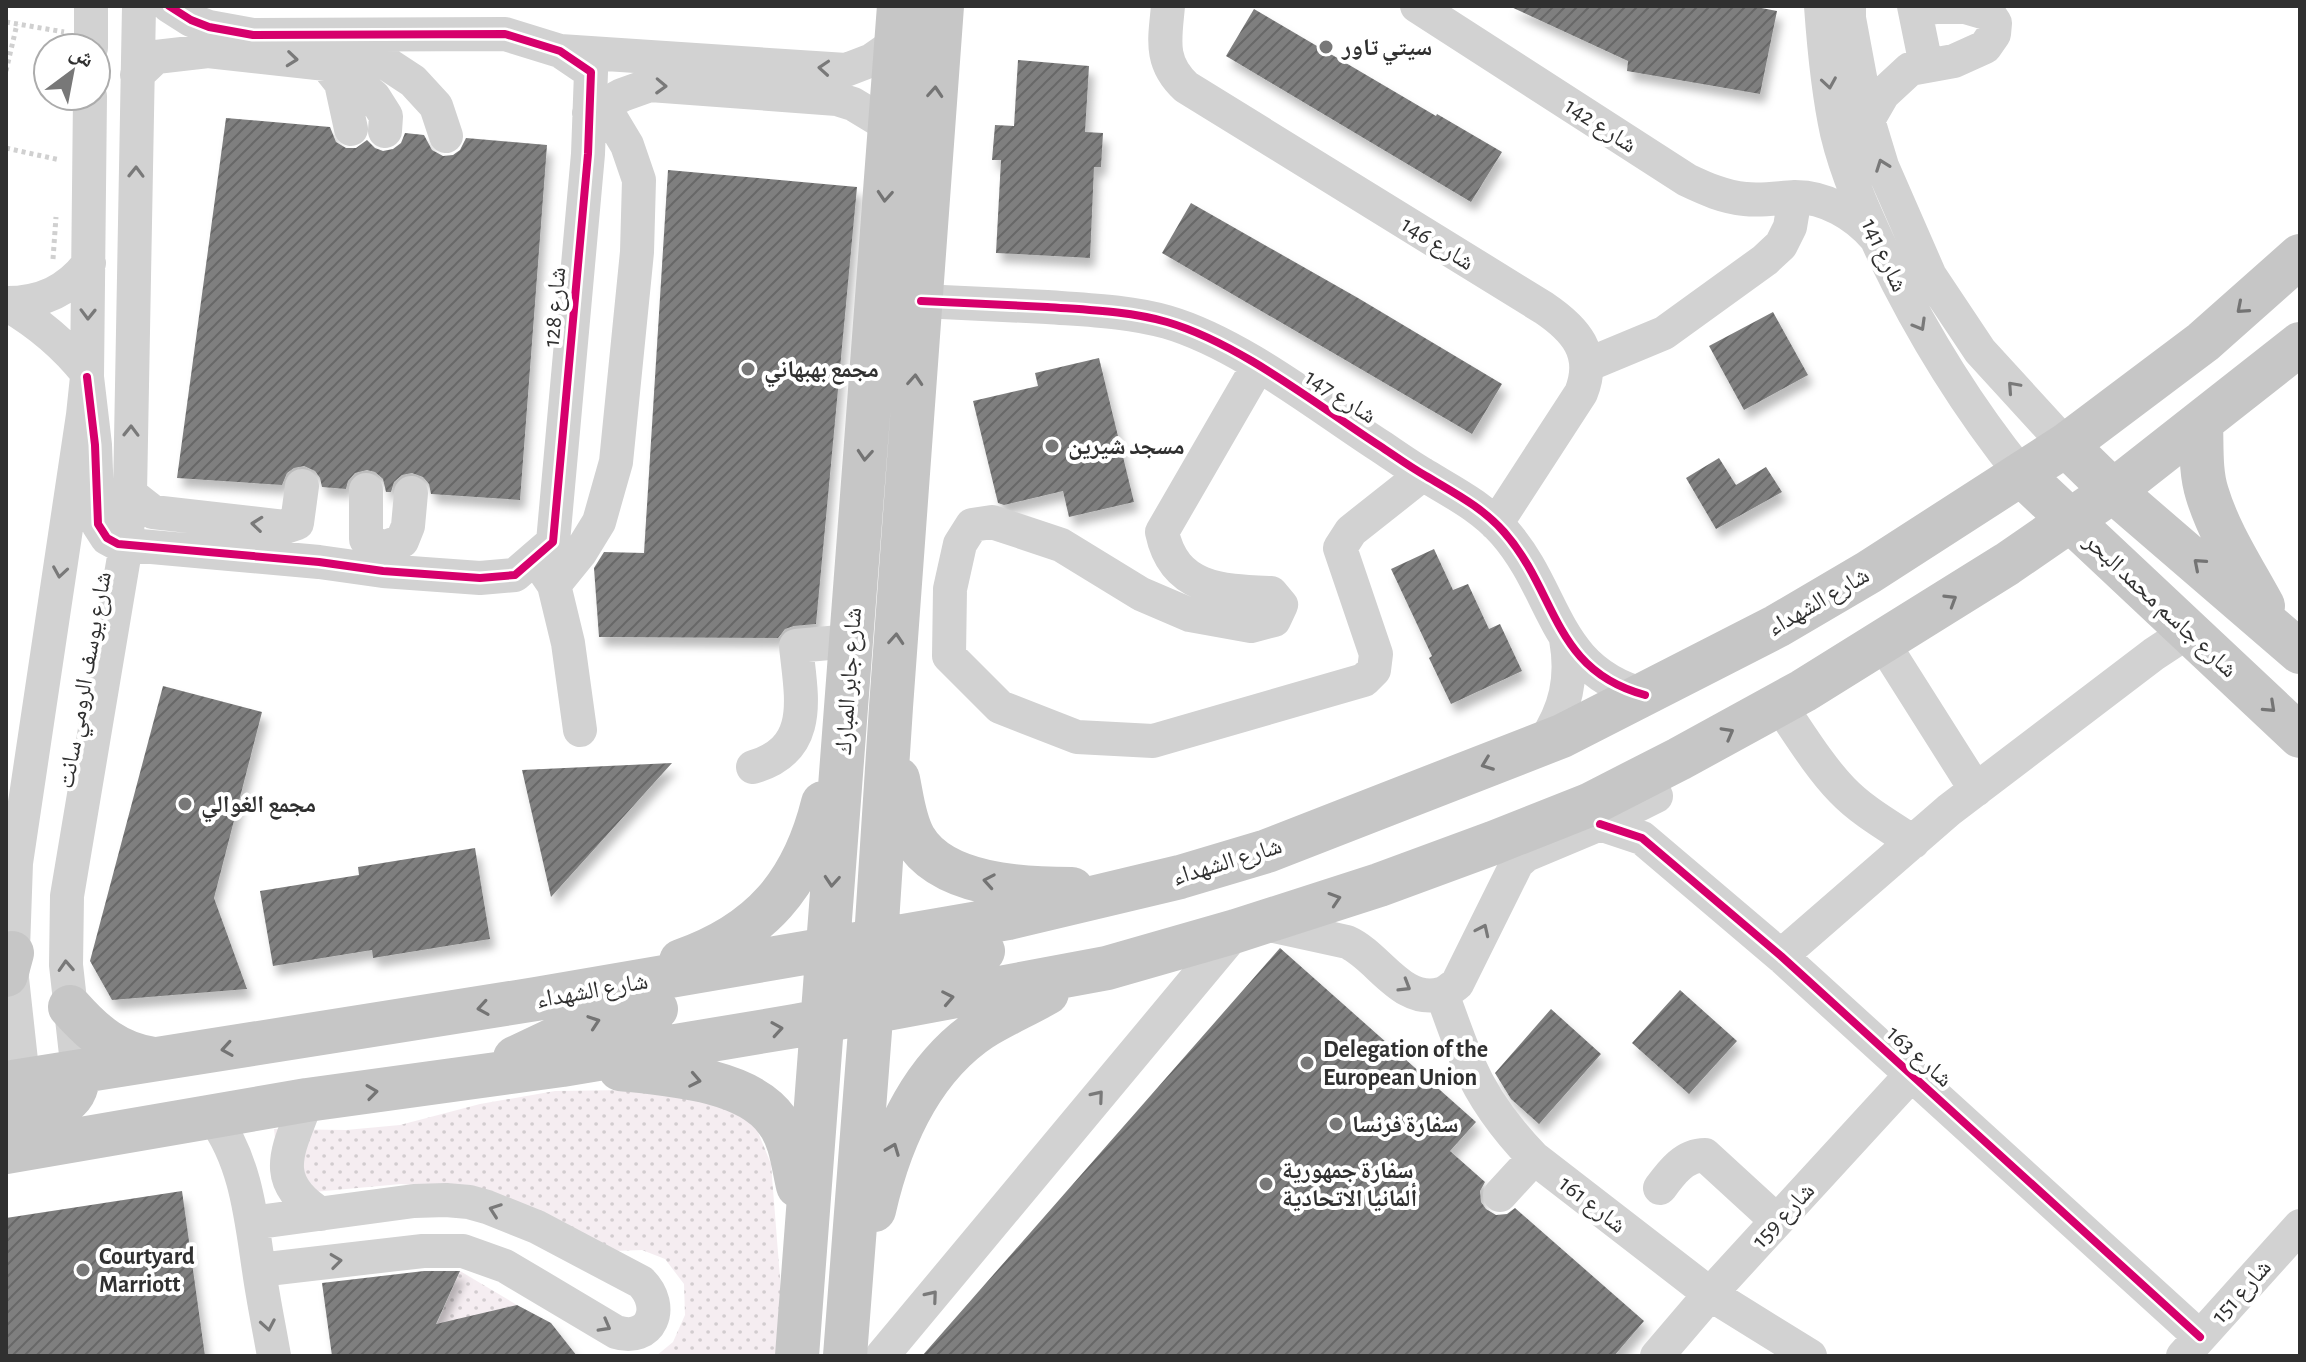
<svg xmlns="http://www.w3.org/2000/svg" width="2306" height="1362" font-family="'Alegreya Sans','Noto Naskh Arabic',sans-serif">
<style>
.grass{fill:url(#grass-dots)}
.building{fill:url(#building-hatch);filter:url(#shadow)}
.lines{fill:none;stroke-linecap:round;stroke-linejoin:round}
.path{stroke:#d0d0d0;stroke-width:5;stroke-dasharray:4 4;stroke-linecap:butt}
.minor{stroke:#d2d2d2;stroke-width:34}
.major{stroke:#c6c6c6;stroke-width:44}
.cycleway-casing{stroke:#fff;stroke-width:13}
.cycleway{stroke:#d6006c;stroke-width:8}
.oneway{stroke:#797979}
.oneway2{stroke:#747474}
.poi-dot{fill:#787878;stroke:#fff;stroke-width:3}
.labels{text-anchor:middle;stroke-width:8;stroke-linejoin:round;paint-order:stroke}
.poi-label{font-size:24px;font-weight:bold;fill:#303030;stroke:#fff;text-anchor:start}
.street-label{font-size:24px;fill:#303030;stroke:#fff}
</style>
<defs>
<pattern id="grass-dots" width="8" height="8" patternUnits="userSpaceOnUse" patternTransform="scale(2)"><rect width="8" height="8" fill="#f5edf1"/><path d="M2 2h.1M6 6h.1" fill="none" stroke="#d2cccf" stroke-width="1.8" stroke-linecap="round"/></pattern>
<pattern id="building-hatch" width="6" height="6" patternUnits="userSpaceOnUse" patternTransform="scale(2)"><rect width="6" height="6" fill="#7f7f7f"/><path d="M-1 1l2-2M0 6l6-6M5 7l2-2" fill="none" stroke="#686868"/></pattern>
<filter id="shadow"><feDropShadow dx="5" dy="9" stdDeviation="4" flood-color="#0004"/></filter>
</defs>
<rect width="100%" height="100%" fill="#fff"/>
<path class="grass" d="M626 1090 702 1093 753 1120 771 1164 785 1341 783 1356H656L673 1342 685 1315 684 1284 665 1259 642 1250 614 1251 479 1191 401 1184 281 1195 274 1129 346 1130 400 1125 480 1104 555 1091Z
M460 1271 517 1305 480 1314 452 1348 423 1356Z"/>
<path class="building" d="M1509 6H1751L1777 11 1760 94 1627 71 1628 61Z
M1254 9 1436 116 1437 114 1502 152 1471 202 1226 56Z
M1018 60 1089 66 1085 132 1103 133 1101 167H1094L1090 258 996 253 1001 160H992L995 125 1014 126Z
M226 118 330 127 336 142 346 148H356L367 140 375 148 383 151 393 149 401 143 405 133 424 135 432 150 443 156 453 155 460 150 466 138 547 145 520 500 431 494 429 484 423 477 412 473 402 475 394 482 391 492H386L383 479 375 472 367 470 355 473 348 481 346 489 322 487 320 478 315 471 304 466 294 468 287 473 282 485 177 478Z
M668 170 857 187 816 624 794 626 785 629 778 638 599 637 594 568 604 552 644 553Z
M1191 203 1358 298 1502 384 1472 434 1162 253Z
M1773 312 1808 375 1744 410 1709 346Z
M1099 358 1134 502 1069 517 1063 491 1004 505 998 503 973 401 1038 386 1035 373Z
M1719 458 1736 485 1766 467 1782 492 1716 529 1686 478Z
M1434 549 1453 590 1468 584 1489 629 1500 624 1522 671 1451 704 1429 658 1432 656 1391 569Z
M163 686 262 712 214 898 247 989 112 1000 90 961Z
M672 763 551 897 522 770Z
M475 848 490 939 373 958 372 950 273 966 260 891 359 875 358 867Z
M1280 948 1476 1122 1450 1151 1485 1182 1480 1191 1481 1202 1486 1209 1496 1215 1507 1214 1515 1208 1644 1321 1614 1356H922Z
M1680 990 1737 1041 1689 1094 1632 1043Z
M1551 1009 1601 1054 1539 1124 1511 1099 1495 1073Z
M182 1191 205 1356H6V1218Z
M424 1271H460L436 1324 517 1305 551 1323 577 1356H332L322 1283Z"/>
<g class="lines">
<path class="path" d="M6 22 64 32
M6 71 17 24
M6 148 60 160
M53 259 56 217"/>
<path class="minor" d="M1168 6C1165 39 1159 62 1186 87L1544 308C1575 329 1597 353 1581 393L1496 524
M1417 6 1687 180C1706 189 1724 197 1745 199 1762 201 1778 198 1795 197 1826 197 1855 214 1875 237
M1821 6C1824 48 1828 92 1837 133 1847 175 1865 214 1883 253 1921 332 1967 407 2022 475
M1849 6V18L1868 120 1882 166 1930 276 1980 351 2066 445
M1914 6 1926 65
M343 35 413 81 436 106 446 136
M91 48V6
M560 51 846 70 872 60 895 44
M347 55 352 79 374 97 386 116 385 131
M137 75 156 57 208 51 326 64 341 83 351 129
M589 113 622 95 650 85 837 99 853 104 891 127
M1868 120 1883 94 1910 69 1954 61 1985 47 1994 34 1995 23 1989 14 1965 7H1937L1915 10
M921 301C963 303 1005 305 1047 307 1088 310 1128 311 1167 322 1239 343 1317 405 1380 446 1395 456 1410 467 1426 476 1454 493 1482 507 1504 532 1558 593 1552 670 1645 695
M6 303C41 303 68 291 89 263
M6 304C39 323 64 344 87 373
M1587 365 1664 333 1765 260 1781 245 1790 227 1795 197
M1258 366 1162 532C1174 590 1222 591 1271 593L1281 605 1274 620 1251 626 1190 615 1141 594 1061 545 992 522 972 525 960 544 950 589 949 656 1000 707 1077 737 1153 741 1364 680 1374 670 1376 654 1340 548 1351 531 1423 474
M87 377 95 445 98 524 107 538 118 544 319 562 383 571 480 578 515 575 553 542 588 154 591 72 560 51 505 34 253 35 209 27 191 20 169 6
M366 490V539L383 548
M130 494 153 512 285 527 297 523 302 486
M541 566 554 585 568 643 580 730
M383 571V548L402 541 408 526 411 493
M554 585 580 553 599 522 616 462 637 252 639 180 627 145 603 105
M1883 643 1976 790
M1779 704C1799 733 1818 765 1842 790 1862 811 1889 826 1913 842
M1544 742C1566 709 1573 678 1566 639
M753 767C815 749 801 696 796 646L851 641
M1600 824 1642 838 1781 956 2200 1337
M1261 923 1347 942C1379 956 1401 1005 1441 994 1446 993 1452 987 1457 984L1517 863 1526 855 1600 824 1656 796
M1781 956 1949 810 2154 654 2189 631
M1442 994C1451 1018 1459 1042 1469 1065 1484 1100 1508 1131 1534 1158L1710 1294 1810 1356
M78 1072 66 965 67 896 126 545 130 494 139 6
M23 1079 12 978 16 863 83 415 87 377 90 96
M307 1100C289 1149 267 1180 321 1214
M213 1117C246 1161 251 1217 259 1270 263 1299 269 1327 274 1356
M1660 1188C1671 1173 1684 1155 1705 1155L1777 1221
M1500 1195 1534 1158
M252 1223 414 1201 446 1200 469 1202 487 1207 537 1227 641 1282C666 1307 651 1343 616 1332L505 1266 463 1251H423L259 1270
M882 1356 1236 931
M1657 1356 1710 1294 1911 1075
M2183 1356 2300 1226"/>
<path class="major" d="M2201 423C2202 446 2200 471 2207 493 2219 533 2243 569 2263 606
M2066 445 2113 491 2300 652
M2022 475 2300 736
M898 779C902 798 904 820 914 838 942 886 1023 889 1072 889
M681 961C761 933 803 884 823 803
M6 975 12 953
M847 982 873 975 983 951
M70 1007C94 1034 117 1054 154 1059
M515 1058 589 1023 605 1018 656 1009
M620 1069C667 1074 748 1079 777 1121 791 1139 793 1165 798 1186
M6 1083 536 999 1008 918 1180 877 1267 851 1562 736 1777 626 1869 572 2066 445 2203 342 2300 256
M6 1118C37 1112 79 1113 78 1072
M6 1152 307 1100 562 1065 795 1026 1107 968 1236 931 1379 885 1493 843 1589 805 1679 759 1803 691 2007 564 2113 491 2300 344
M874 1210C890 1140 920 1069 982 1028 1003 1015 1026 1005 1047 993
M797 1356 899 6
M845 1356 870 1031 891 707 942 6"/>
<defs>
<path id="cycleway" d="M921 301C963 303 1005 305 1047 307 1088 310 1128 311 1167 322 1239 343 1317 405 1380 446 1395 456 1410 467 1426 476 1454 493 1482 507 1504 532 1558 593 1552 670 1645 695
M87 377 95 445 98 524 107 538 118 544 319 562 383 571 480 578 515 575 553 542 588 154 591 72 560 51 505 34 253 35 209 27 191 20 169 6
M1600 824 1642 838 1781 956 2200 1337"/>
</defs>
<use href="#cycleway" class="cycleway-casing"/>
<use href="#cycleway" class="cycleway"/>
</g>
<defs><path id="oneway-chevron" d="M-2-3.5L2.5 0L-2 3.5" fill="none" stroke-width="1.6" stroke-linecap="round" stroke-linejoin="round" transform="scale(2)"/></defs>
<g class="oneway">
<use href="#oneway-chevron" transform="translate(292 59) rotate(6)"/>
<use href="#oneway-chevron" transform="translate(824 68) rotate(-176)"/>
<use href="#oneway-chevron" transform="translate(1829 83) rotate(81)"/>
<use href="#oneway-chevron" transform="translate(661 86) rotate(2)"/>
<use href="#oneway-chevron" transform="translate(1882 165) rotate(-110)"/>
<use href="#oneway-chevron" transform="translate(136 172) rotate(-89)"/>
<use href="#oneway-chevron" transform="translate(88 314) rotate(91)"/>
<use href="#oneway-chevron" transform="translate(1920 325) rotate(60)"/>
<use href="#oneway-chevron" transform="translate(2013 387) rotate(-132)"/>
<use href="#oneway-chevron" transform="translate(131 431) rotate(-89)"/>
<use href="#oneway-chevron" transform="translate(257 524) rotate(-174)"/>
<use href="#oneway-chevron" transform="translate(60 572) rotate(99)"/>
<use href="#oneway-chevron" transform="translate(1483 930) rotate(-65)"/>
<use href="#oneway-chevron" transform="translate(66 966) rotate(-93)"/>
<use href="#oneway-chevron" transform="translate(1405 986) rotate(31)"/>
<use href="#oneway-chevron" transform="translate(1098 1096) rotate(-50)"/>
<use href="#oneway-chevron" transform="translate(495 1210) rotate(-160)"/>
<use href="#oneway-chevron" transform="translate(336 1261) rotate(-7)"/>
<use href="#oneway-chevron" transform="translate(932 1296) rotate(-50)"/>
<use href="#oneway-chevron" transform="translate(268 1325) rotate(80)"/>
<use href="#oneway-chevron" transform="translate(605 1326) rotate(29)"/>
</g>
<g class="oneway2">
<use href="#oneway-chevron" transform="translate(935 92) rotate(-86)"/>
<use href="#oneway-chevron" transform="translate(885 196) rotate(94)"/>
<use href="#oneway-chevron" transform="translate(2242 308) rotate(139)"/>
<use href="#oneway-chevron" transform="translate(915 380) rotate(-86)"/>
<use href="#oneway-chevron" transform="translate(865 455) rotate(94)"/>
<use href="#oneway-chevron" transform="translate(2199 564) rotate(-139)"/>
<use href="#oneway-chevron" transform="translate(1951 600) rotate(-32)"/>
<use href="#oneway-chevron" transform="translate(896 639) rotate(-86)"/>
<use href="#oneway-chevron" transform="translate(2270 707) rotate(43)"/>
<use href="#oneway-chevron" transform="translate(1728 733) rotate(-29)"/>
<use href="#oneway-chevron" transform="translate(1487 764) rotate(159)"/>
<use href="#oneway-chevron" transform="translate(832 881) rotate(94)"/>
<use href="#oneway-chevron" transform="translate(989 881) rotate(-170)"/>
<use href="#oneway-chevron" transform="translate(1335 899) rotate(-18)"/>
<use href="#oneway-chevron" transform="translate(948 998) rotate(-11)"/>
<use href="#oneway-chevron" transform="translate(483 1008) rotate(171)"/>
<use href="#oneway-chevron" transform="translate(594 1022) rotate(-19)"/>
<use href="#oneway-chevron" transform="translate(777 1029) rotate(-9)"/>
<use href="#oneway-chevron" transform="translate(227 1049) rotate(171)"/>
<use href="#oneway-chevron" transform="translate(695 1080) rotate(11)"/>
<use href="#oneway-chevron" transform="translate(372 1092) rotate(-8)"/>
<use href="#oneway-chevron" transform="translate(893 1149) rotate(-69)"/>
</g>
<g class="poi-dot">
<circle cx="1326" cy="47" r="8"/>
<circle cx="748" cy="369" r="8"/>
<circle cx="1052" cy="446" r="8"/>
<circle cx="185" cy="804" r="8"/>
<circle cx="1307" cy="1063" r="8"/>
<circle cx="1336" cy="1124" r="8"/>
<circle cx="1266" cy="1184" r="8"/>
<circle cx="83" cy="1270" r="8"/>
</g>
<g class="labels">
<g class="poi-label">
<text x="1342" y="55">سيتي تاور</text>
<text x="764" y="377">مجمع بهبهاني</text>
<text x="1068" y="454">مسجد شيرين</text>
<text x="201" y="812">مجمع الغوالي</text>
<text x="1323" y="1057">Delegation of the<tspan x="1323" dy="28">European Union</tspan></text>
<text x="1352" y="1132">سفارة فرنسا</text>
<text x="1282" y="1178">سفارة جمهورية<tspan x="1282" dy="28">ألمانيا الاتحادية</tspan></text>
<text x="99" y="1264">Courtyard<tspan x="99" dy="28">Marriott</tspan></text>
</g>
<g class="street-label">
<text transform="translate(1601 125) rotate(33)" y="8">شارع 142</text>
<text transform="translate(1438 243) rotate(32)" y="8">شارع 146</text>
<text transform="translate(1885 255) rotate(65)" y="8">شارع 141</text>
<text transform="translate(554 307) rotate(-85)" y="8">شارع 128</text>
<text transform="translate(1341 396) rotate(33)" y="8">شارع 147</text>
<text transform="translate(1818 601) rotate(-30)" y="8">شارع الشهداء</text>
<text transform="translate(2161 605) rotate(43)" y="8">شارع جاسم محمد البحر</text>
<text transform="translate(84 680) rotate(-80)" y="8">شارع يوسف الرومي سانت</text>
<text transform="translate(848 681) rotate(-86)" y="8">شارع جابر المبارك</text>
<text transform="translate(1227 861) rotate(-17)" y="8">شارع الشهداء</text>
<text transform="translate(592 990) rotate(-10)" y="8">شارع الشهداء</text>
<text transform="translate(1920 1056) rotate(42)" y="8">شارع 163</text>
<text transform="translate(1593 1204) rotate(38)" y="8">شارع 161</text>
<text transform="translate(1783 1215) rotate(-47)" y="8">شارع 159</text>
<text transform="translate(2241 1291) rotate(-48)" y="8">شارع 151</text>
</g>
</g>
<rect width="2306" height="1362" fill="none" stroke="#303030" stroke-width="16"/>
<g transform="translate(72 72) rotate(32)"><circle r="38" fill="#ffffff" stroke="#acacac" stroke-width="2"/>
<path d="M0-6L14 30L0 20L-14 30Z" fill="#787878"/>
<text y="-12" font-size="22" font-weight="bold" text-anchor="middle" fill="#303030">ش</text>
</g>
</svg>
